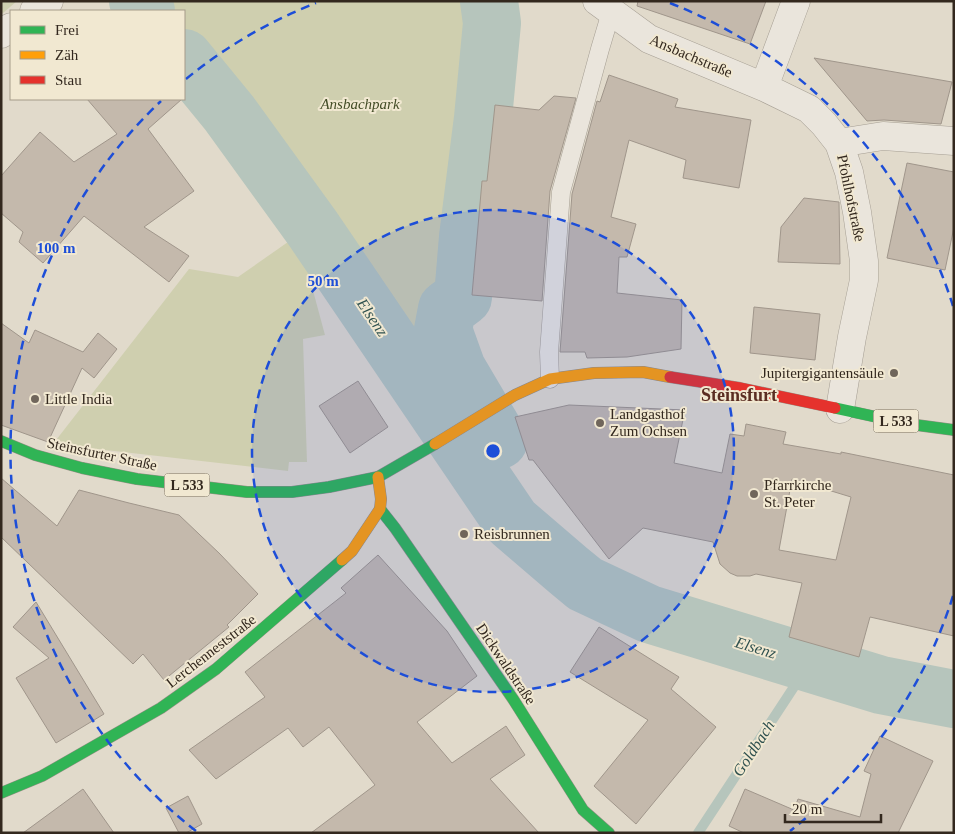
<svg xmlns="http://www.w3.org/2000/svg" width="955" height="834" font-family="'Times New Roman',serif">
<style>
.green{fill:#cfcfaf}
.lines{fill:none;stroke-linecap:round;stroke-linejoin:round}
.stream{stroke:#b6c5bc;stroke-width:10}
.river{stroke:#b6c5bc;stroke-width:58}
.building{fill:#c4b9ac;stroke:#a0968b;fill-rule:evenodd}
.lane-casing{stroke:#a69f94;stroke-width:19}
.street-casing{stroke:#a69f94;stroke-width:29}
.fast-casing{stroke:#958f85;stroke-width:12}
.slow-casing{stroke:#958f85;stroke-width:12}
.jam-casing{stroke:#958f85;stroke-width:12}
.lane{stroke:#eae5dc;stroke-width:18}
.street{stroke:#eae5dc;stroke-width:28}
.fast{stroke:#30b455;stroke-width:11}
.slow{stroke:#ff9f0a;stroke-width:11}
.jam{stroke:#e5322d;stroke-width:11}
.ring{fill:none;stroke:#1d4ed8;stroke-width:2.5;stroke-dasharray:9 6}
.poi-dot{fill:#70665b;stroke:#f1e8d1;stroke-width:2}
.labels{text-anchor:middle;stroke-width:4;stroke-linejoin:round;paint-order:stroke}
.shield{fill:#f1e8d1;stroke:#6c6254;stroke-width:1}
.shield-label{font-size:14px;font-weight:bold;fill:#33281e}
.street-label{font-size:15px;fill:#33281e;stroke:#f1e8d1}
.park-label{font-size:15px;font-style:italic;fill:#444d27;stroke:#f1e8d1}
.poi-label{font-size:15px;fill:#33281e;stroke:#f1e8d1;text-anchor:start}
.water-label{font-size:16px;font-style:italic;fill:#2f514f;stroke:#f1e8d1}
.quarter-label{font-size:18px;font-weight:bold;fill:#5b2d22;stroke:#f1e8d1}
.centre{fill:#1d4ed8;stroke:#f1e8d1;stroke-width:2.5}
.ring-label{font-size:15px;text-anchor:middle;font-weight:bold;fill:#1d4ed8;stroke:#f1e8d1;stroke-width:4;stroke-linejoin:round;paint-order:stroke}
</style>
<rect width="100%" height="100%" fill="#e1dacb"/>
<path class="green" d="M1 1H17L3 13 1 12Z
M151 1H477L434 342 419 367 308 202 184 44V11H158Z
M298 235 325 335 303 339 307 462H289L288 471 53 444 189 269 238 277Z"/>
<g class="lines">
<path class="stream" d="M698 833 809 664"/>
<path class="river" d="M138 1 146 11
M489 1 492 23 483 118 468 237 463 297 447 309 443 330 457 369 499 440
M184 58 229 113 313 229 512 522 568 570 585 584 649 614 881 685 954 699"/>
</g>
<path class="building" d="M638 1H766L750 44 637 6Z
M814 58 952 82 941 124 884 120 867 121Z
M609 75 678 99 675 107 751 120 739 188 683 178 686 160 629 140 611 217 636 224 627 257H619L617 293 682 300 681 349 627 357 587 358 585 352H560L572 194 597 101 600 102Z
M554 96 576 98 550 191 542 301 472 295 482 181H487L495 105 539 110Z
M87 99H182L148 129 194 191 144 227 189 256 169 282 84 216 43 263 19 242 23 232 1 213V176L40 132 74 162 117 134Z
M907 163 954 172V227L945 270 887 258Z
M804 198 839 202 840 264 778 262 781 227Z
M754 307 820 314 815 360 750 353Z
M1 323 29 343 35 330 83 352 98 333 117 349 94 378 82 368 48 442 1 425Z
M358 381 388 427 350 453 319 406Z
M569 405 685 410 674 463 722 473 730 434 744 436 746 424 786 432 783 444 841 454V452L954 475V636L870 617 859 657 789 637 802 583 756 574 750 576H737L730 573 720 564 713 542 643 528 609 559 533 460H529L515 417ZM792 479 851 497 836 560 779 550Z
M1 478 57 526 79 490 129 503 179 515 220 554 258 594 227 625 229 627 164 680 143 654 133 664 1 537Z
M378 555 447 631 477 676 417 722 452 763 506 726 525 755 490 779 539 833H311L375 785 329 727 303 747 288 728 216 779 189 750 265 697 245 672 346 593 341 588Z
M36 602 104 714 56 743 16 678 49 658 13 627Z
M599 627 679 677 671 689 716 727 636 824 594 786 648 720 570 672Z
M880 736 933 761 898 833H744L729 826 745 789 794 810 798 799 860 817 871 774 864 771Z
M83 789 114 833H23Z
M188 796 202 824 186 833H179L166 808Z"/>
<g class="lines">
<defs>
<path id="lane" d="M550 379 549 352 561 192 600 49 611 12"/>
<path id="street" d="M597 1 649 39 764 87 809 109 824 124 839 143 849 172 857 212 864 261V280L852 337 840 409
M34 11 49 1
M1 34 11 27
M764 87 796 1
M839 143 883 136 954 141"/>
<path id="fast" d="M835 408 909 424 954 430
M1 441 35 455 82 468 137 479 247 492H292L329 487 378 477 435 444
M380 509 395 528 513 699 583 810 609 833
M1 793 42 776 161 708 216 669 342 560"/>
<path id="slow" d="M435 444 515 395 550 379 594 373 643 372 670 377
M342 560 352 551 380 509 381 499 378 477"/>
<path id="jam" d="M670 377 740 388 835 408"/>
</defs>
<use href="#lane" class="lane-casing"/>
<use href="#street" class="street-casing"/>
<use href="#fast" class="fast-casing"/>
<use href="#slow" class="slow-casing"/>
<use href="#jam" class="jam-casing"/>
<use href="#lane" class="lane"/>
<use href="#street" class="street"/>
<use href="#fast" class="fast"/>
<use href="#slow" class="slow"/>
<use href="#jam" class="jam"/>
</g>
<circle cx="493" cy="451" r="241" fill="#1d4ed8" fill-opacity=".12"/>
<g class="ring">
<circle cx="493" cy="451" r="241"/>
<path d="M953 596A482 482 0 0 1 790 831M196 831A482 482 0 0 1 161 101M186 79A482 482 0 0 1 316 3M670 3A482 482 0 0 1 953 306"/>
</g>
<g class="poi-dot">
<circle cx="894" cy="373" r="5"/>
<circle cx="35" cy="399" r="5"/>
<circle cx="600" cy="423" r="5"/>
<circle cx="754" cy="494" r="5"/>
<circle cx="464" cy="534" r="5"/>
</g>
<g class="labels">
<g class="shield">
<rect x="873.5" y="409.5" width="45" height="23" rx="4"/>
<rect x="164.5" y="473.5" width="45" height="23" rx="4"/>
</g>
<g class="shield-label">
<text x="896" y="426">L 533</text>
<text x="187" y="490">L 533</text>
</g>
<g class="street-label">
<text transform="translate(691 56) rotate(23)" y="5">Ansbachstraße</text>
<text transform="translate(851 198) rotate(78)" y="5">Pfohlhofstraße</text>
<text transform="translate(102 454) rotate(12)" y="5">Steinsfurter Straße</text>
<text transform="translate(211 651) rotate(-38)" y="5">Lerchenneststraße</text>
<text transform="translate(506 664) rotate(56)" y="5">Dickwaldstraße</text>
</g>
<g class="park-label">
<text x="360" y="109">Ansbachpark</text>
</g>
<g class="poi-label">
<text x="884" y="378" text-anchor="end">Jupitergigantensäule</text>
<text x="45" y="404">Little India</text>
<text x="610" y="419">Landgasthof<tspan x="610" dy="17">Zum Ochsen</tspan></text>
<text x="764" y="490">Pfarrkirche<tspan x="764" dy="17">St. Peter</tspan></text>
<text x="474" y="539">Reisbrunnen</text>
</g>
<g class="water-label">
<text transform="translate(373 317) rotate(56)" y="6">Elsenz</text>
<text transform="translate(756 647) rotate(17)" y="6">Elsenz</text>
<text transform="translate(753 748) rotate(-57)" y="6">Goldbach</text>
</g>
<g class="quarter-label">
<text x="739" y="401">Steinsfurt</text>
</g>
</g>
<circle cx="493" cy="451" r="8" class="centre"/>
<g class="ring-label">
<text x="56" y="253">100 m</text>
<text x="323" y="286">50 m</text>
</g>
<rect width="955" height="834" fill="none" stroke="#33281e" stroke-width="5"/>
<rect x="10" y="10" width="175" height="90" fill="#f1e8d1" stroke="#a59b89"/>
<rect x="20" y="26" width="25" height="8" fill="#30b455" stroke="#a59b89"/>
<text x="55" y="35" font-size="15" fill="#33281e">Frei</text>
<rect x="20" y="51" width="25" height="8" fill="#ff9f0a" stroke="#a59b89"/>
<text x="55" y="60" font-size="15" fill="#33281e">Zäh</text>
<rect x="20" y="76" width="25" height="8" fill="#e5322d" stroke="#a59b89"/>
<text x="55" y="85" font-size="15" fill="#33281e">Stau</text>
<path d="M785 814v8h96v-8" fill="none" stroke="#33281e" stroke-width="2.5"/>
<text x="792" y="814" font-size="15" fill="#33281e" stroke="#f1e8d1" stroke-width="4" paint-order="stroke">20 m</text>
</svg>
